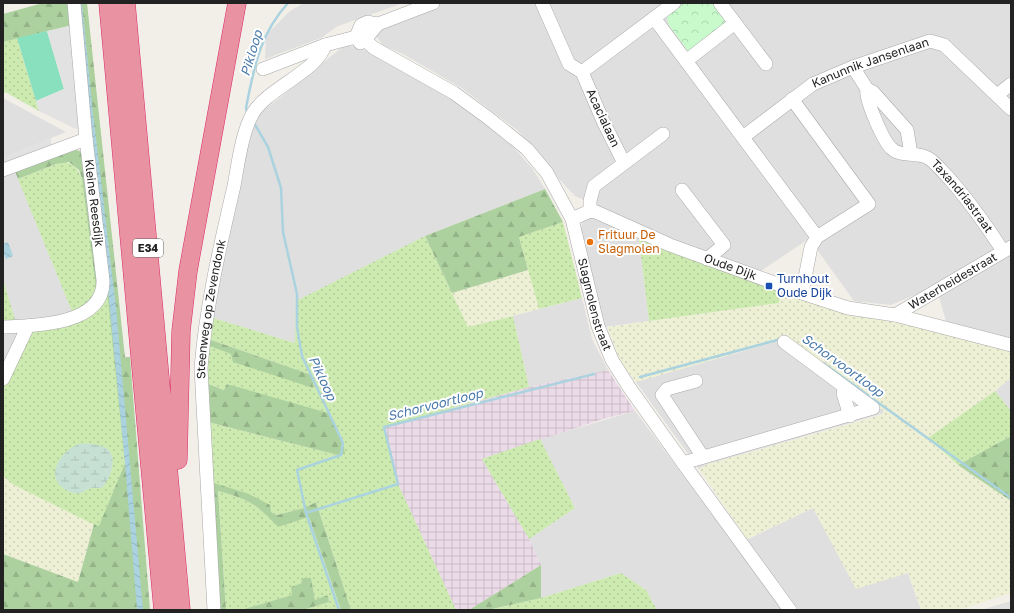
<svg xmlns="http://www.w3.org/2000/svg" width="1014" height="613" font-family="'Golos Text',sans-serif">
<style>
.residential{fill:#e0dfdf}
.industrial{fill:url(#industrial-grid)}
.farmland{fill:url(#farmland-dots)}
.grass{fill:url(#grass-dots)}
.forest{fill:url(#forest-firs)}
.wetland{fill:url(#wetland-marsh)}
.park{fill:url(#park-crowns)}
.pitch{fill:#88e0be}
.parking{fill:#e2e2e2}
.water{fill:url(#water-waves)}
.lines{fill:none;stroke-linecap:round;stroke-linejoin:round}
.stream{stroke:#aad3df;stroke-width:2.5}
.minor-casing{stroke:#a9a9a9;stroke-width:14}
.highway-casing{stroke:#dc2a67;stroke-width:19}
.minor{stroke:#fff;stroke-width:13}
.highway{stroke:#e892a2;stroke-width:18}
.food-dot{fill:#e8710a;stroke:#fff;stroke-width:1.5}
.transit-dot{fill:#1a4fb4;stroke:#fff;stroke-width:1.5}
.labels{text-anchor:middle;stroke-width:4;stroke-linejoin:round;paint-order:stroke}
.shield{fill:#fff;stroke:#646464;stroke-width:1}
.shield-label{font-size:11px;font-weight:bold;fill:#222}
.street-label{font-size:12px;fill:#222;stroke:#fff}
.food-label{font-size:12px;fill:#c56008;stroke:#fff;text-anchor:start}
.transit-label{font-size:12px;fill:#164399;stroke:#fff;text-anchor:start}
.water-label{font-size:13px;font-style:italic;fill:#4a7aab;stroke:#fff}
</style>
<defs>
<pattern id="industrial-grid" width="8" height="8" patternUnits="userSpaceOnUse"><rect width="8" height="8" fill="#ebdbe8"/><path d="M0 4h8M4 0v8" fill="none" stroke="#c9bcc7"/></pattern>
<pattern id="farmland-dots" width="8" height="8" patternUnits="userSpaceOnUse"><rect width="8" height="8" fill="#eef0d5"/><path d="M2 2h.1M6 6h.1" fill="none" stroke="#ccceb7" stroke-width="1.8" stroke-linecap="round"/></pattern>
<pattern id="grass-dots" width="8" height="8" patternUnits="userSpaceOnUse"><rect width="8" height="8" fill="#cdebb0"/><path d="M2 2h.1M6 6h.1" fill="none" stroke="#b0c997" stroke-width="1.8" stroke-linecap="round"/></pattern>
<pattern id="forest-firs" width="22" height="20" patternUnits="userSpaceOnUse"><rect width="22" height="20" fill="#add19e"/><path d="M5 1l3.5 6h-7zM16 11l3.5 6h-7z" fill="#95b388"/></pattern>
<pattern id="wetland-marsh" width="20" height="14" patternUnits="userSpaceOnUse"><rect width="20" height="14" fill="#c6e0d4"/><path d="M1 5h8M5 5V1M11 12h8M15 12V8" fill="none" stroke="#aac0b6"/></pattern>
<pattern id="park-crowns" width="20" height="18" patternUnits="userSpaceOnUse"><rect width="20" height="18" fill="#c8facc"/><path d="M2 6a3 3 0 1 1 6 0M12 15a3 3 0 1 1 6 0" fill="none" stroke="#acd6af"/></pattern>
<pattern id="water-waves" width="16" height="10" patternUnits="userSpaceOnUse"><rect width="16" height="10" fill="#aad3df"/><path d="M0 5q4-4 8 0t8 0" fill="none" stroke="#92b5bf"/></pattern>
</defs>
<rect width="100%" height="100%" fill="#f2efe9"/>
<path class="residential" d="M304 3H403L338 26 321 38 265 59 266 35 290 11Z
M442 3H1011V338L946 321 936 286 891 305 854 301 818 251 807 240 761 271 686 245 575 196 559 179 541 155 517 130 463 89 403 54 382 45 375 33 385 24Z
M345 45 361 48 387 61 426 82 462 105 506 139 532 168 545 189 425 236 297 327 295 343 210 317 248 138 257 116Z
M3 98 66 132 3 158Z
M15 171 73 314 51 320H15L3 279V175Z
M594 216 639 239 649 321 604 327 581 232 582 223 587 217Z
M582 298 592 339 608 370 529 387 513 316Z
M3 333H18L17 337 3 367Z
M785 339 884 411 881 414 708 464 699 469 636 382Z
M1011 378V411L995 391Z
M635 411 692 487 782 610H657L646 590 621 573 541 598V565L529 539 575 508 540 439Z
M813 508 856 588 908 573 921 610H799L746 540Z
M1011 601V610H981Z"/>
<path class="industrial" d="M608 370 635 411 603 419 482 459 529 539 541 565 469 610H456L398 484 384 427 529 387Z"/>
<path class="farmland" d="M528 270 539 309 468 327 452 293Z
M781 290 901 320 1011 351V378L995 391 929 438 958 465 1011 501V593L959 610H921L908 573 856 589 813 508 747 539 699 469 708 464 881 415 884 411 785 339 636 382 621 362 607 327 779 303Z
M3 476 14 485 94 524 78 582 3 554Z"/>
<path class="grass" d="M17 38 36 101 39 111 5 92 3 95V42Z
M62 162C74 162 78 169 82 179L98 295 73 314 18 179Z
M563 222 582 298 539 309 519 237Z
M425 236 468 327 513 316 529 387 384 427 398 484 456 610H351L316 502 304 508 277 515 271 512 269 505 211 482 208 422 338 455 228 384 225 390 206 383 207 345 232 354 312 375 208 339 210 317 295 343 296 301Z
M639 239 781 290 779 303 649 321Z
M3 279 15 320 3 321Z
M108 290 125 463 99 527 14 485 3 476V388L26 339 31 332 105 299Z
M995 391 1011 411V436L958 465 928 438Z
M540 439 575 508 529 539 482 459Z
M218 491C249 499 256 504 278 526L309 517 341 610H303L329 602 328 596 315 600 311 578H301L302 583 293 595 241 610H226Z
M621 573 646 590 657 610H489L541 598Z"/>
<path class="forest" d="M43 3H71L73 25 3 42V14Z
M77 3H87L125 357H130L150 610H3V554L78 582 94 524 99 526 125 463Z
M76 150 80 151 84 156 101 282 96 288 82 179 79 170 69 162 56 164 18 179 15 171Z
M545 189 563 222 519 237 528 270 452 293 425 236Z
M208 339 312 375 313 388 233 362 231 354 207 345Z
M206 383 224 390 227 384 328 413 343 443 345 454 338 455 208 422Z
M1011 436V501L958 465Z
M211 482 249 494 270 505 271 512 277 515 304 508 316 502 351 610H341L309 517 278 527C256 504 249 499 218 491L226 610H218Z
M541 565V598L488 610H469Z
M301 578H311L315 600 328 595 329 602 303 610H241L292 595 291 587 302 583Z"/>
<path class="wetland" d="M79 444C87 443 101 444 108 449 118 459 110 480 102 488 99 488 96 488 92 488 86 489 81 495 74 493 42 484 56 453 79 444Z"/>
<path class="park" d="M684 3H715L726 18 723 27 695 49 688 51 668 24 667 16Z"/>
<path class="pitch" d="M47 31 64 89 36 101 17 38Z"/>
<path class="parking" d="M73 25 79 129H76L39 111 36 101 64 89 47 31Z
M51 138V147L3 166V158Z"/>
<path class="water" d="M77 3H82L92 104 116 307 143 610H137L125 463 108 290Z
M8 242 13 256 6 259 3 252V244Z"/>
<g class="lines">
<path class="stream" d="M247 112 246 108C254 68 259 35 288 3
M254 123 268 147 281 188 283 232 297 294V327L302 356 343 443 341 455 297 470 306 513 339 610
M823 363 1011 498
M640 377 781 339
M306 513 398 484 384 427 594 374"/>
<defs>
<g id="minor">
<path d="M542 3 569 64 582 72"/>
<path d="M654 18 817 237"/>
<path d="M735 23 766 64"/>
<path d="M369 35 378 24 433 3"/>
<path id="s1" d="M367 42 374 48 454 93 487 117 527 149 547 173 572 219 598 326 612 360 629 387 683 463 790 610"/>
<path d="M360 43 356 37 361 25 368 22 378 24"/>
<path d="M686 61 735 23 720 3"/>
<path id="s2" d="M853 67 867 89C864 98 884 142 891 148 901 158 916 151 928 158 935 162 940 169 946 175 968 199 986 225 1003 251"/>
<path d="M263 69 325 45 356 37"/>
<path d="M867 89 873 92 907 130 911 154"/>
<path d="M997 95 1011 84"/>
<path d="M792 99 869 204 817 237 811 247 802 293"/>
<path id="s3" d="M743 137 813 84 853 67 930 41 944 45 1011 109"/>
<path d="M624 163 603 121 582 72 674 3"/>
<path d="M3 170 86 139"/>
<path d="M682 190 724 245 707 259"/>
<path d="M590 211V201L594 186 663 134"/>
<path id="s4" d="M572 219 590 211 596 212 670 245 802 293 848 308 895 315 1011 345"/>
<path id="s5" d="M895 315 1011 247"/>
<path d="M3 327C35 326 105 325 103 280L86 139 74 3"/>
<path d="M3 379 28 326"/>
<path d="M696 381 667 389 662 395 703 457"/>
<path d="M843 393 850 416"/>
<path d="M683 463 873 408 784 342"/>
<path id="s6" d="M214 610 201 368C206 306 220 246 234 186 238 164 242 132 253 113 268 88 318 71 325 45"/>
</g>
<path id="highway" d="M108 3 163 610
M126 3 181 610
M178 460 181 331 188 271 237 3"/>
</defs>
<use href="#minor" class="minor-casing"/>
<use href="#highway" class="highway-casing"/>
<use href="#minor" class="minor"/>
<use href="#highway" class="highway"/>
</g>
<circle class="food-dot" cx="590" cy="242" r="4"/>
<rect class="transit-dot" x="765" y="282" width="8" height="8" rx="2"/>
<g class="labels">
<rect class="shield" x="133" y="239" width="30" height="18" rx="3"/>
<g class="shield-label">
<text x="148" y="252">E34</text>
</g>
<g class="street-label">
<text dy="4" stroke="none"><textPath href="#s3" startOffset="149">Kanunnik Jansenlaan</textPath></text>
<text transform="translate(603 118) rotate(65)" y="4">Acacialaan</text>
<text dy="4" stroke="none"><textPath href="#s2" startOffset="181">Taxandriastraat</textPath></text>
<text transform="translate(94 203) rotate(83)" y="4">Kleine Reesdijk</text>
<text dy="4" stroke="none"><textPath href="#s4" startOffset="171">Oude Dijk</textPath></text>
<text dy="4" stroke="none"><textPath href="#s5" startOffset="67">Waterheidestraat</textPath></text>
<text dy="4" stroke="none"><textPath href="#s1" startOffset="365">Slagmolenstraat</textPath></text>
<text dy="4" stroke="none"><textPath href="#s6" startOffset="302">Steenweg op Zevendonk</textPath></text>
</g>
<g class="food-label">
<text x="598" y="239">Frituur De<tspan x="598" dy="14">Slagmolen</tspan></text>
</g>
<g class="transit-label">
<text x="777" y="283">Turnhout<tspan x="777" dy="14">Oude Dijk</tspan></text>
</g>
<g class="water-label">
<text transform="translate(251 53) rotate(-73)" y="5">Pikloop</text>
<text transform="translate(843 365) rotate(36)" y="5">Schorvoortloop</text>
<text transform="translate(323 378) rotate(65)" y="5">Pikloop</text>
<text transform="translate(435 404) rotate(-14)" y="5">Schorvoortloop</text>
</g>
</g>
<rect width="1014" height="613" fill="none" stroke="#222222" stroke-width="8"/>
</svg>
